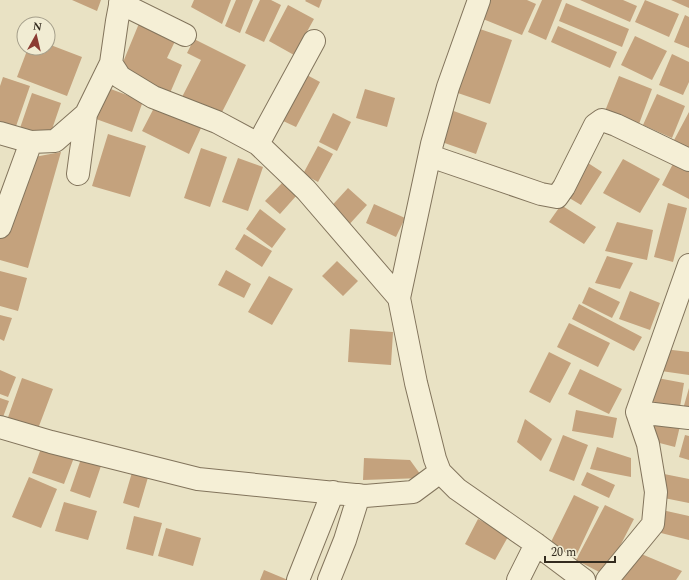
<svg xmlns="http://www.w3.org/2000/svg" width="689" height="580" font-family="Spectral,serif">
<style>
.building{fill:#c4a27d}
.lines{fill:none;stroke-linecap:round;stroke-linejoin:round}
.street-casing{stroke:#82745c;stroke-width:24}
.street{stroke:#f5efd6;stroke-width:22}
</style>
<rect width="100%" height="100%" fill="#e9e2c4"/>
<path class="building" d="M72 0H101L97 11Z
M194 0H231L222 24 191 7Z
M236 0H253L240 33 225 26Z
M260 0H271L281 5 264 42 245 33Z
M306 0H322L319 8 305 1Z
M491 0H527L536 4 522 35 483 19Z
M542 0H562L546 40 528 32Z
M580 0H623L637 6 630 22Z
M645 0 679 14 669 37 635 22Z
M671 0H689V8Z
M566 3 629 29 622 47 559 21Z
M288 5 314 19 294 55 269 41Z
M685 15 689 17V48L674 42Z
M140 21 177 37 167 58 182 65 170 93 119 72Z
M558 26 617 52 610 68 551 42Z
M474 27 512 40 490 104 452 91Z
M635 36 667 51 652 80 621 65Z
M194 39 246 65 220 116 182 97 201 60 187 53Z
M48 44 82 57 67 96 17 77 28 48H48Z
M672 54 689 62V82L683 95 659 85Z
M305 74 320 82 296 127 281 120Z
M619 76 652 89 639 124 605 111Z
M3 77 30 86 14 132 0 127V86Z
M108 88 143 101 132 132 96 119Z
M365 89 395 98 387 127 356 118Z
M32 93 61 103 48 141 19 131Z
M657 94 685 106 672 138 643 125Z
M155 106 201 128 189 154 142 131Z
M448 109 487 123 476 154 436 140Z
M689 112V151L673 142Z
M333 113 351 122 337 151 319 142Z
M108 134 146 146 130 197 92 186Z
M318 146 333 154 318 182 303 174Z
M201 148 227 157 210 207 184 198Z
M61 152 28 268 0 260V238L29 158Z
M238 158 263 167 248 211 222 202Z
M676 158 689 165V199L662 185Z
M623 159 660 179 640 213 603 193Z
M588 163 602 172 581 205 566 196Z
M283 182 297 195 280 214 265 201Z
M348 188 367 205 346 228 327 211Z
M668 203 687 208 673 262 654 257Z
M374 204 405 218 396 237 366 223Z
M561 205 596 227 584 244 549 222Z
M260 209 286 229 272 248 246 229Z
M617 222 653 230 647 260 605 251Z
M244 234 272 251 262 267 235 249Z
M607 256 633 263 620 289 595 283Z
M337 261 358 281 343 296 322 276Z
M226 270 251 284 244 298 218 285Z
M0 271 27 278 18 311 0 306Z
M269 276 293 289 272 325 248 312Z
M589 287 620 302 612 318 582 303Z
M630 291 660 303 650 330 619 319Z
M579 304 642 337 634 351 572 319Z
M0 315 12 318 4 341 0 339Z
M569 323 610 343 598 367 557 347Z
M350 329 393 332 391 365 348 362Z
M664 349 689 352V375L661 371Z
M549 352 571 363 550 403 529 392Z
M580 369 622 389 609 414 568 394Z
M0 370 16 377 8 397 0 394Z
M652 377 684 383 679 413 647 407Z
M22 378 53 389 36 434 6 423Z
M689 388V411L683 409Z
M0 398 9 401 0 425Z
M576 410 617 418 613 438 572 431Z
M525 419 552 439 541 461 517 442Z
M654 419 680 426 675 447 648 440Z
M563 435 588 445 574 481 549 471Z
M685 435 689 436V460L679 457Z
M43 443 75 455 64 484 32 473Z
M597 447 631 458V477L590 469Z
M82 456 102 463 90 498 70 491Z
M364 458 410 460 423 478 363 480Z
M133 469 149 474 139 508 123 503Z
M587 472 615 485 609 498 581 485Z
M664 474 689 479V503L659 497Z
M29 477 57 489 41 528 12 517Z
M574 495 599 507 576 556 550 544Z
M64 502 97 511 88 540 55 531Z
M605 505 634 519 605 575 576 560Z
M662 510 689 516V540L657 532Z
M134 516 162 523 153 556 126 549Z
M478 519 509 535 495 560 465 544Z
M166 528 201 538 193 566 158 556Z
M639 553 682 571 676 580H613Z
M264 570 288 580H260Z"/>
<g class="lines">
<defs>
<path id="street" d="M121 0 117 21 111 63 120 77 153 97 217 122 258 144 306 190 399 298
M479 0 448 87 432 144 399 298 416 383 435 459 440 472 457 489 536 544 584 580
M120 3 185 35
M0 133 31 142 55 141 86 114 111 63
M258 144 314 41
M430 156 541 194 557 197 564 187 595 125 602 120 616 125 689 160
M78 174 86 114
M0 227 31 142
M637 412 689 418
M0 427 51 442 198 479 365 496 413 492 440 472
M298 580 333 492
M329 580 345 540 359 495
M518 580 536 544
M607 580 653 524 656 492 648 444 637 412 689 265"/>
</defs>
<use href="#street" class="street-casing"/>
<use href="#street" class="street"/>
</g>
<g transform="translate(36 36) rotate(8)"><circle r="19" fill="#f1ecd3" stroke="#a59f8b"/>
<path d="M0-3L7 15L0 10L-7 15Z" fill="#8b3b32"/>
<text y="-6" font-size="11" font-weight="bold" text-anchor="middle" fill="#332b1f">N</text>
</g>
<path d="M545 556v6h70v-6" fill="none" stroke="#332b1f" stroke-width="2"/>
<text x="551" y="556" font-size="12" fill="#332b1f" stroke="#f1ecd3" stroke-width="3" paint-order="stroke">20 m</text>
</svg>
